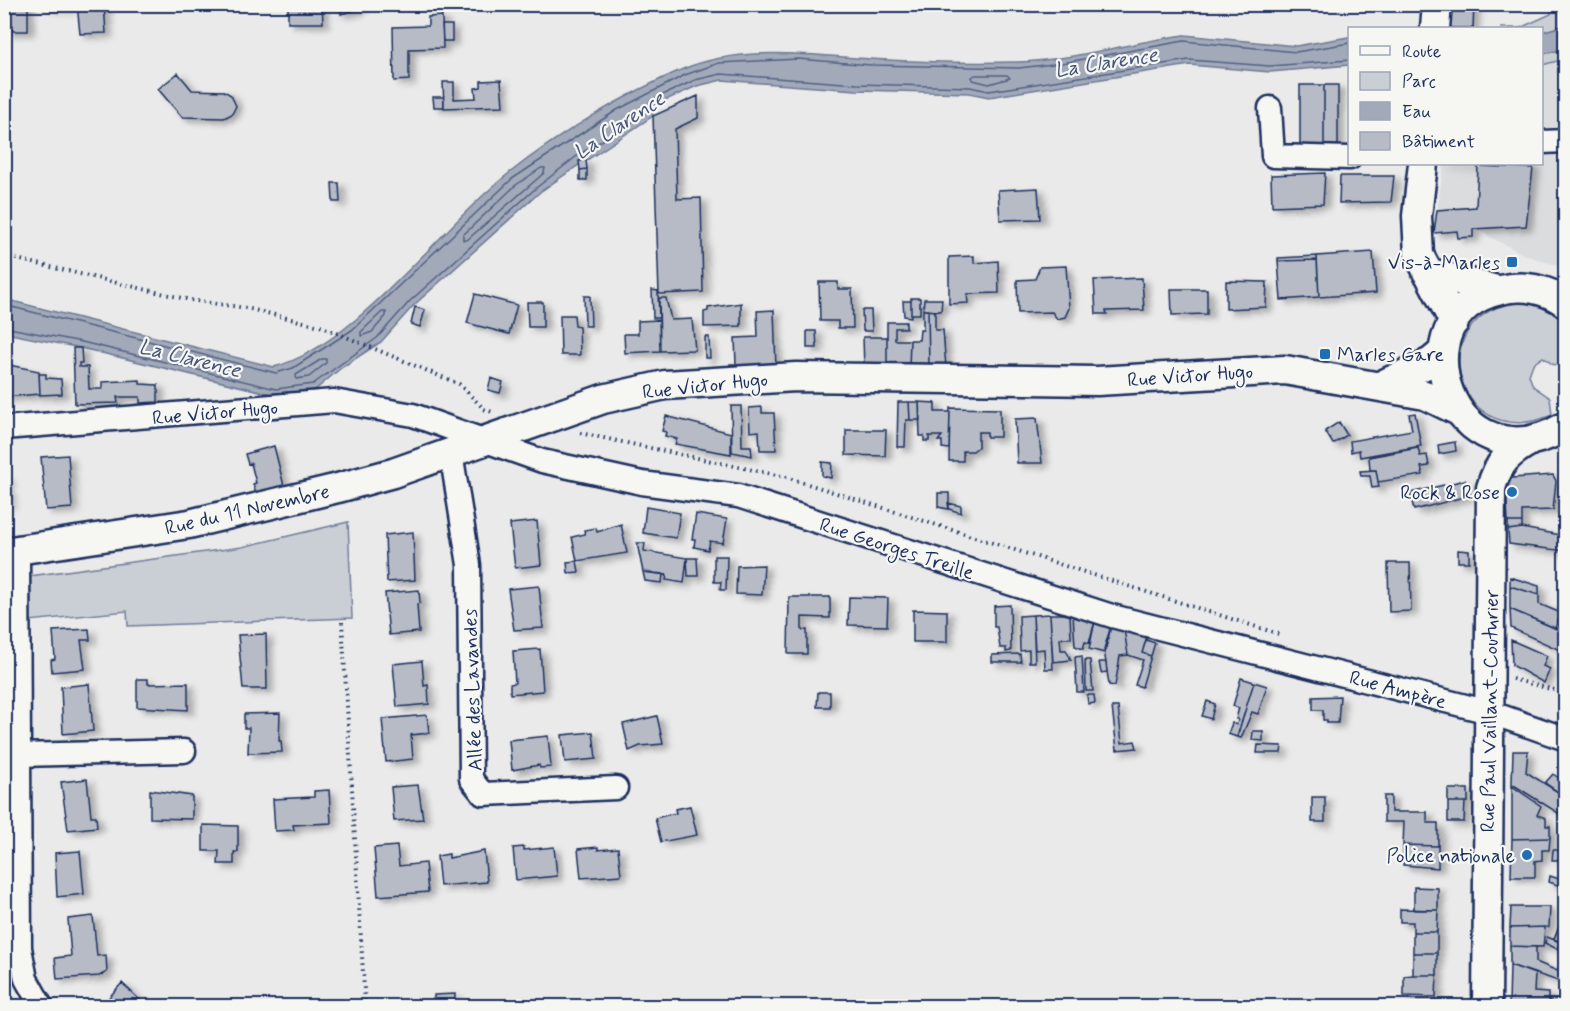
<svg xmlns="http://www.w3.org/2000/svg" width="1570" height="1011" font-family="Mynerve,sans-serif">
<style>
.built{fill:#dadcde}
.green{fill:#caced5;stroke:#727e9a;stroke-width:1.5}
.water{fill:#a2aaba;stroke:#6c7995;stroke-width:1.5}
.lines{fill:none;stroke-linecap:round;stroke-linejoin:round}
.shore{stroke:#516083;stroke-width:1.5}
.building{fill:#b6bbc6;stroke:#1b2f5e;stroke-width:1.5;filter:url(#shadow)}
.minor-casing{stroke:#1b2f5e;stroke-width:27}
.major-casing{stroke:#1b2f5e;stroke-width:33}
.path{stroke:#1b2f5e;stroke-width:4;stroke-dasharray:1.5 4.5;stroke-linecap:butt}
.minor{stroke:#f6f6f2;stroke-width:22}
.major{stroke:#f6f6f2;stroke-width:28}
.poi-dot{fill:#1f6fb2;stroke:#f6f6f2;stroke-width:2}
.labels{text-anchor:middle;stroke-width:4.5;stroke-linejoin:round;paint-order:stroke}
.poi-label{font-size:20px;fill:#1b2f5e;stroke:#f6f6f2;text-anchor:end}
.street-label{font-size:20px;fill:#1b2f5e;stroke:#f6f6f2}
.water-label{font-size:21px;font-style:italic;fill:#44547a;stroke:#f6f6f2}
</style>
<defs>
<filter id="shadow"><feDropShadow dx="6" dy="4" stdDeviation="3" flood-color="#0004"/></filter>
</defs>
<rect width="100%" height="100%" fill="#e9eae9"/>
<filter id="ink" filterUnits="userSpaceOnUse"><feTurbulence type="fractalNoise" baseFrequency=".0167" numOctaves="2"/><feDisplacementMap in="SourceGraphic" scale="12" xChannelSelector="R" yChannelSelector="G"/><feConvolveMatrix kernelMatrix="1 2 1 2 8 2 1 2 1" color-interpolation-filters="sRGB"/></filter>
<g filter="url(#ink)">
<path class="built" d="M1565 59V268L1525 255 1479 231 1434 233 1444 164H1542V65Z"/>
<path class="green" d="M1552 5H1565V25L1542 32V28H1500H1520L1551 14Z
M1565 49V59L1542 65V54Z
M1524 302 1543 306 1565 323V367L1552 364 1543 357 1533 364 1529 375 1533 386 1550 398 1552 415C1452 457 1418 309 1524 302Z
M348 522 352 618 128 626 127 611 29 621 30 576 242 547Z"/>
<path class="water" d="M1565 25V49L1542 54V32Z
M1184 35 1296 46 1349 37V65L1270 72 1190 65 989 97 969 93 856 90 722 80 697 86 652 106 653 116 587 160 580 161V164L540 192 414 305 381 342 341 368 315 390 276 395 81 348 5 333 4 299 274 367C357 345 440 227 508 174 560 133 623 95 683 69 741 45 809 55 870 59 918 62 969 63 1018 62 1073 60 1129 43 1184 35Z"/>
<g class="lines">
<path class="shore" d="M975 75H1007L1010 78 989 84 973 80 972 77Z
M541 168H545L544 173 467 240H463V235L516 185Z
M4 305 276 373 293 368 352 330 512 179 617 110 685 75 719 63 798 59 871 65 1019 68 1062 63 1184 41 1296 52 1350 43
M382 312H386V316L372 332 361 336V332Z
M4 327 82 342 276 389 313 384 377 338 410 301 536 188 577 156 645 114 650 101 695 80 721 74 857 84 970 87 989 91 1189 60 1270 66 1350 60
M322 359H326V363L309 377 296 379V375Z"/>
</g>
<path class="building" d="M28 4V31H12L11 4Z
M46 4H69V8L46 7Z
M77 4H104L106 33 80 34Z
M291 4H322L323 23H288V7Z
M334 4H360V9L341 14V10H335Z
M1451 4H1474L1473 28H1450Z
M4 5H11L12 31H4Z
M442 16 443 48 409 49V80L394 81 393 27 428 26V17Z
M442 25H452V41H443Z
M178 73 192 90 224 91 231 95 236 106 232 114 224 118 182 117 158 89Z
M501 80 503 106 444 108 443 82H454V99L476 98 475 88 481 87V81Z
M1300 85H1324V146L1300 149Z
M1324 85H1338V149L1324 146Z
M698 96V118L675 129 677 199 701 198 703 292 659 294 653 116Z
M433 97H444V107H434Z
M586 160 587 169 580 170 579 161Z
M1444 164H1534L1533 168Z
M1478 166 1533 168 1526 226 1473 229V237L1458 238 1457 231 1434 233 1437 210 1476 207Z
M587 169V180H580V170Z
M1325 173 1323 204 1272 206 1271 175Z
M1340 176H1394L1391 202 1339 203Z
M332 183H339L340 202H333Z
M1038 188 1040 219 1000 220 998 190Z
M1373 252 1376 293 1319 297 1317 256Z
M974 256V263L998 261 999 293 967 294 968 303 949 304V257Z
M1317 256V260L1278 261V258Z
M1317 260 1319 297 1281 300 1278 261Z
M1066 266 1069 308 1065 317 1057 319 1052 312 1018 313 1017 280 1035 279 1040 267Z
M1142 278 1144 310 1106 311 1107 314H1096L1094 280Z
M1226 281 1267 282 1266 307 1226 309Z
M819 282H838V289H852L853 328H838V321H820Z
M1171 289H1207V314L1172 315Z
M652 290 658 291 659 318H653Z
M475 294 517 305 509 334 467 323Z
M584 296H590L591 326H585Z
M659 298H666L671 320 692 319 695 350 660 351Z
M911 298H920V314H911Z
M924 299H942L941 311 923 310Z
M903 301H911V317L904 316Z
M527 302H543V327H528Z
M741 303V326L704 327V312L708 311V308Z
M415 307 425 310 420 327 411 324Z
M774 310 776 369 730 370V364H736L735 338 758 337 757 311Z
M862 310H871L872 331H863Z
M923 310H928L929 368H909L910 340H919L920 330H923Z
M928 310 935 311V330H943L946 368H929Z
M560 315H574L575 326 579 327 580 355H561Z
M659 320 660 351 625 353 624 334H638V321Z
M887 322H906V328H895V340H910L909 368 887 367Z
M807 331H816L817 348H807Z
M705 337H709L710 358H705Z
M863 337H887V367H864Z
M73 348H81L82 363H79V367H88L89 389H102V382L140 380V384L158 385V402L140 403V397H117L118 403 75 404Z
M4 364 39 371 40 394 4 397Z
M39 374H46V378L61 379 62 394 40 395Z
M491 378 503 382 500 393 488 390Z
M898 402H909L910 420H906L905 447H897Z
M909 402H919L920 420H910Z
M919 402 935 403V412H950L949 449 942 448V441H938L942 436H929V441H924V436H920Z
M731 406H741L742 446H751L752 456 732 452Z
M762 407V413H774L776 450H760L759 431 750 432 749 408Z
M950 408 1000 409V437H987V432H978V447L973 451H963V461H949Z
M1415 413 1421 446 1360 457 1359 450 1351 452 1350 441 1412 430 1409 414Z
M666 416 731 433V454L675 444 677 439 665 436 666 432 662 431Z
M1037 418 1042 463H1017L1015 419Z
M1339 422 1347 435 1333 444 1325 431Z
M846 430H886L885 456 846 455Z
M1455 442 1456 451 1439 454 1438 445Z
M274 446 284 486 256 493 253 484 256 483 251 463 248 464 245 454Z
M1418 448 1420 456 1427 455 1429 466 1421 467 1423 475 1378 482 1376 470H1370L1369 457Z
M68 455 72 508 46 510 41 457Z
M822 462 832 463 831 478 822 476Z
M1376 470 1379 487 1372 488 1370 476H1361L1360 471Z
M1553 475 1556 481 1553 510 1522 511V522H1508L1506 484 1512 478Z
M4 477H7L9 503H4Z
M1465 480 1468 496 1414 510 1410 493Z
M938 493H949V509L938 507Z
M948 503 961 506V513L949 509Z
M646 507 680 513 676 538 643 533Z
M696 514 727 519 723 543 710 541 708 550 694 547 695 539H692Z
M537 521 541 565 515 568 510 524Z
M1508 522H1522V528L1508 530Z
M621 524 627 553 577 561 572 537 585 534 584 530 596 528 597 532Z
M1522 528 1566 536 1565 551 1509 544 1508 530Z
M413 532 415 580 387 582 385 535Z
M637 543H645L644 551 687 558 684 583 666 580 667 575 643 572Z
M1458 550 1469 551V562H1458Z
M714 556H727L726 590H720L721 582H714Z
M687 558H697L698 576H688Z
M577 561 579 572 568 573 567 562Z
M1388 563H1410L1411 611 1389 612Z
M764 565 762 595 736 594 737 566Z
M643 572 663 574 662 583 645 581Z
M1510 577 1539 586V595L1510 586Z
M539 586 543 628 514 630 508 589Z
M1510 586 1539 595V604L1561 613 1555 628 1510 609Z
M419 590 420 603 417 604 419 632 389 635 385 593Z
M789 597H830V618L802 617V630H807V654H788Z
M849 597 888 598 887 626 848 625Z
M1010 605 1011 651 1006 652V648H1000L997 627H994V606Z
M1510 609 1566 633 1564 652 1511 628Z
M913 610 947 611V642H913Z
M1050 614H1070L1071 638H1060L1061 650H1066L1071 660 1053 662Z
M1050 614 1053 669H1045L1044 649 1035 650 1033 615Z
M1073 614 1095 621 1089 643 1085 642 1083 649 1075 646Z
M1033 615 1035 662H1029V650L1020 651 1019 616Z
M1095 621 1111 626 1105 653 1089 649Z
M1111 626 1124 629 1128 655 1120 656 1115 686 1109 685 1104 649Z
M89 629 90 640H81L85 669 52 672 51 660 55 659 53 631Z
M1124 629 1147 636 1142 653 1151 656 1142 687 1135 685 1143 660 1128 655Z
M266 634 267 689H243L238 635Z
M1146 640 1155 643 1151 656 1142 653Z
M1511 640 1547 656 1543 666 1550 669 1544 683 1512 665Z
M540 649 543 691 510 694V684L515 683 513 651Z
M1020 654 1021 662H992V655Z
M1082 656 1084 692H1077L1075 657Z
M1085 660H1090L1093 691H1086Z
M422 661 424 686 428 685 429 704 397 707 393 664Z
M1099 662H1106L1107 672 1101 673Z
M1241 678 1254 682 1237 737 1228 734 1232 723 1237 725 1238 719H1236L1239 708 1233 706Z
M137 679H148V684L188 683V710L137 707Z
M1254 682 1267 686 1258 714 1252 712 1241 738 1237 737Z
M89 684 93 731 63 734 61 687Z
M818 692H830V707H817Z
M1087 695H1094L1095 703 1088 704Z
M1340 696 1338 723H1327V720H1323V710H1313V697Z
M1207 701 1215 704 1211 719 1202 716Z
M1112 707H1118L1122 743 1135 741 1137 748 1117 750Z
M280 713 279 741H281L282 752 248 753 249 728H244V714Z
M427 715 429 733 411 735 413 759 386 762 382 719Z
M657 716 663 744 640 746 629 751 623 724Z
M1253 731H1263V741L1252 740Z
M593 732 596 759 565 762 562 735Z
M548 736 551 767 540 768 539 765 512 770 509 740Z
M1258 745 1282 746 1281 753H1257Z
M1513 751H1528L1526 772 1566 797V818L1512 784Z
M1553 774 1566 783V797L1545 783Z
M87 779 91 816H96L97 827 68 830 61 782Z
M418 785 423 819 394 821 391 787Z
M1512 786 1541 806 1537 815 1546 818V826H1550V838L1512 839Z
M1448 789H1468V802H1448Z
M150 790 192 796V819L150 818Z
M329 790 331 823 293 825 294 830 275 831 273 799 314 797V791Z
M1384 796H1391V812H1427V823H1438V846L1403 845 1404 822H1384Z
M1312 797H1325V822H1312Z
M1448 802H1465L1464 822H1448Z
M690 806 697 835 661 842 655 818 676 813 675 809Z
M203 825 238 826V852H234V864H218L219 851H203Z
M1550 838 1549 850H1542V860L1535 861V877H1511L1512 839Z
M1403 845 1438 846V868L1403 865Z
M397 846 399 866 425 863 428 892 378 896 374 848Z
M524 847V850L554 847 557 876 516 880 513 848Z
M598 847V850L618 848 621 875 581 878 578 849Z
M1553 850H1563L1566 860H1552Z
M80 851 84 894 57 897 55 853Z
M484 851 487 882 440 886 437 856 449 854V858Z
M1550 876 1566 881V888L1549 882Z
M1414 887 1438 888V910H1414Z
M1511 907H1550L1549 927 1510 928Z
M1400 909 1438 910 1437 932H1413V922H1400Z
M93 916 97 956 106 955 107 972 99 976 57 979 55 958 71 956 68 919Z
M1562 919 1566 920V944L1554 939Z
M1545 927 1543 947 1510 946V928Z
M1413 932H1437V953H1413Z
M1547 937 1560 942 1557 949 1545 943Z
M1510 946 1536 947V962L1560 972 1558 981 1510 965Z
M1413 953H1437V975H1413Z
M1510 965 1535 974 1534 992 1548 993V1000L1555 1004 1509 1006Z
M1413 975H1437L1436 997 1404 996V976Z
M122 983 146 1006H105L103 1004Z
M455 994V1006H434V995Z"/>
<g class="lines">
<defs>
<path id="minor" d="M1270 108 1273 156 1350 158
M1542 142 1566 141
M4 428 334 401 413 415 542 461 642 483 738 496 1112 616 1489 712 1566 739
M451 452 469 565 471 779 483 794 616 788
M18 551 20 948 26 979 41 1006
M19 755 184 751"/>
<path id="major" d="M1435 28 1437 4
M1423 164 1417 216 1419 255 1454 322
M1427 272 1497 290
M1566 303C1547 289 1523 284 1500 290 1391 315 1452 494 1566 426
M1382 385 1431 362 1443 352
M4 552 189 524 338 488 393 473 603 399 665 385 796 377 1097 381 1285 370 1425 395 1456 410
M1487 1006 1491 488C1498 463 1508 453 1530 441"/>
</defs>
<use href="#minor" class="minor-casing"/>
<use href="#major" class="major-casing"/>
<path class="path" d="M4 256 190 300 246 308 320 326 459 384 484 409 492 412
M580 433 786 477 1282 635
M342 622 365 1006
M1512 679 1566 693"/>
<use href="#minor" class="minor"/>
<use href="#major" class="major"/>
</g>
</g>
<g class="poi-dot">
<rect x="1506" y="256" width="12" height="12" rx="3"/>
<rect x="1319" y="348" width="12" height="12" rx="3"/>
<circle cx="1512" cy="492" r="6"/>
<circle cx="1527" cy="855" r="6"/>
</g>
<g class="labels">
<g class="poi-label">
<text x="1500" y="269">Vis-à-Marles</text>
<text x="1337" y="361" text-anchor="start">Marles Gare</text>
<text x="1500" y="499">Rock &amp; Rose</text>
<text x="1515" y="862">Police nationale</text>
</g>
<g class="street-label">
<text transform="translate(1190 375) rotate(-4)" y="7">Rue Victor Hugo</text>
<text transform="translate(705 385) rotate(-6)" y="7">Rue Victor Hugo</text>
<text transform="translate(215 412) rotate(-5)" y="7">Rue Victor Hugo</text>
<text transform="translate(247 509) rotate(-13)" y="7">Rue du 11 Novembre</text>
<text transform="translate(897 548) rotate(18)" y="7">Rue Georges Treille</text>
<text transform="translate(1398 689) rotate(15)" y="7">Rue Ampère</text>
<text transform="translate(472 690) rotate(-92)" y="7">Allée des Lavandes</text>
<text transform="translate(1489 711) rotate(-89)" y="7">Rue Paul Vaillant-Couturier</text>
</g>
<g class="water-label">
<text transform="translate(1106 62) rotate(-9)" y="7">La Clarence</text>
<text transform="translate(619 125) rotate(-34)" y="7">La Clarence</text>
<text transform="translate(190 358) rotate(14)" y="7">La Clarence</text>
</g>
</g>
<rect width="1570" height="1011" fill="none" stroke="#f6f6f2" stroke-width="24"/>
<rect x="12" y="12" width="1546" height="987" fill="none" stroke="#1b2f5e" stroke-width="2" filter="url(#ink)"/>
<rect x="1348" y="27" width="195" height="138" fill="#f6f6f2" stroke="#9ea6b7" stroke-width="1.5"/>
<rect x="1360" y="46" width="30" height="9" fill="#f6f6f2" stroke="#9ea6b7" stroke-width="1.5"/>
<text x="1402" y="57" font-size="18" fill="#1b2f5e">Route</text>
<rect x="1360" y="72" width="30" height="18" fill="#caced5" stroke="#9ea6b7" stroke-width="1.5"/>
<text x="1402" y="87" font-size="18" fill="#1b2f5e">Parc</text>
<rect x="1360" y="102" width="30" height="18" fill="#a2aaba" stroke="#9ea6b7" stroke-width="1.5"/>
<text x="1402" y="117" font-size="18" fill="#1b2f5e">Eau</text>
<rect x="1360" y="132" width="30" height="18" fill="#b6bbc6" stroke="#9ea6b7" stroke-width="1.5"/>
<text x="1402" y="147" font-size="18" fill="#1b2f5e">Bâtiment</text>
</svg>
